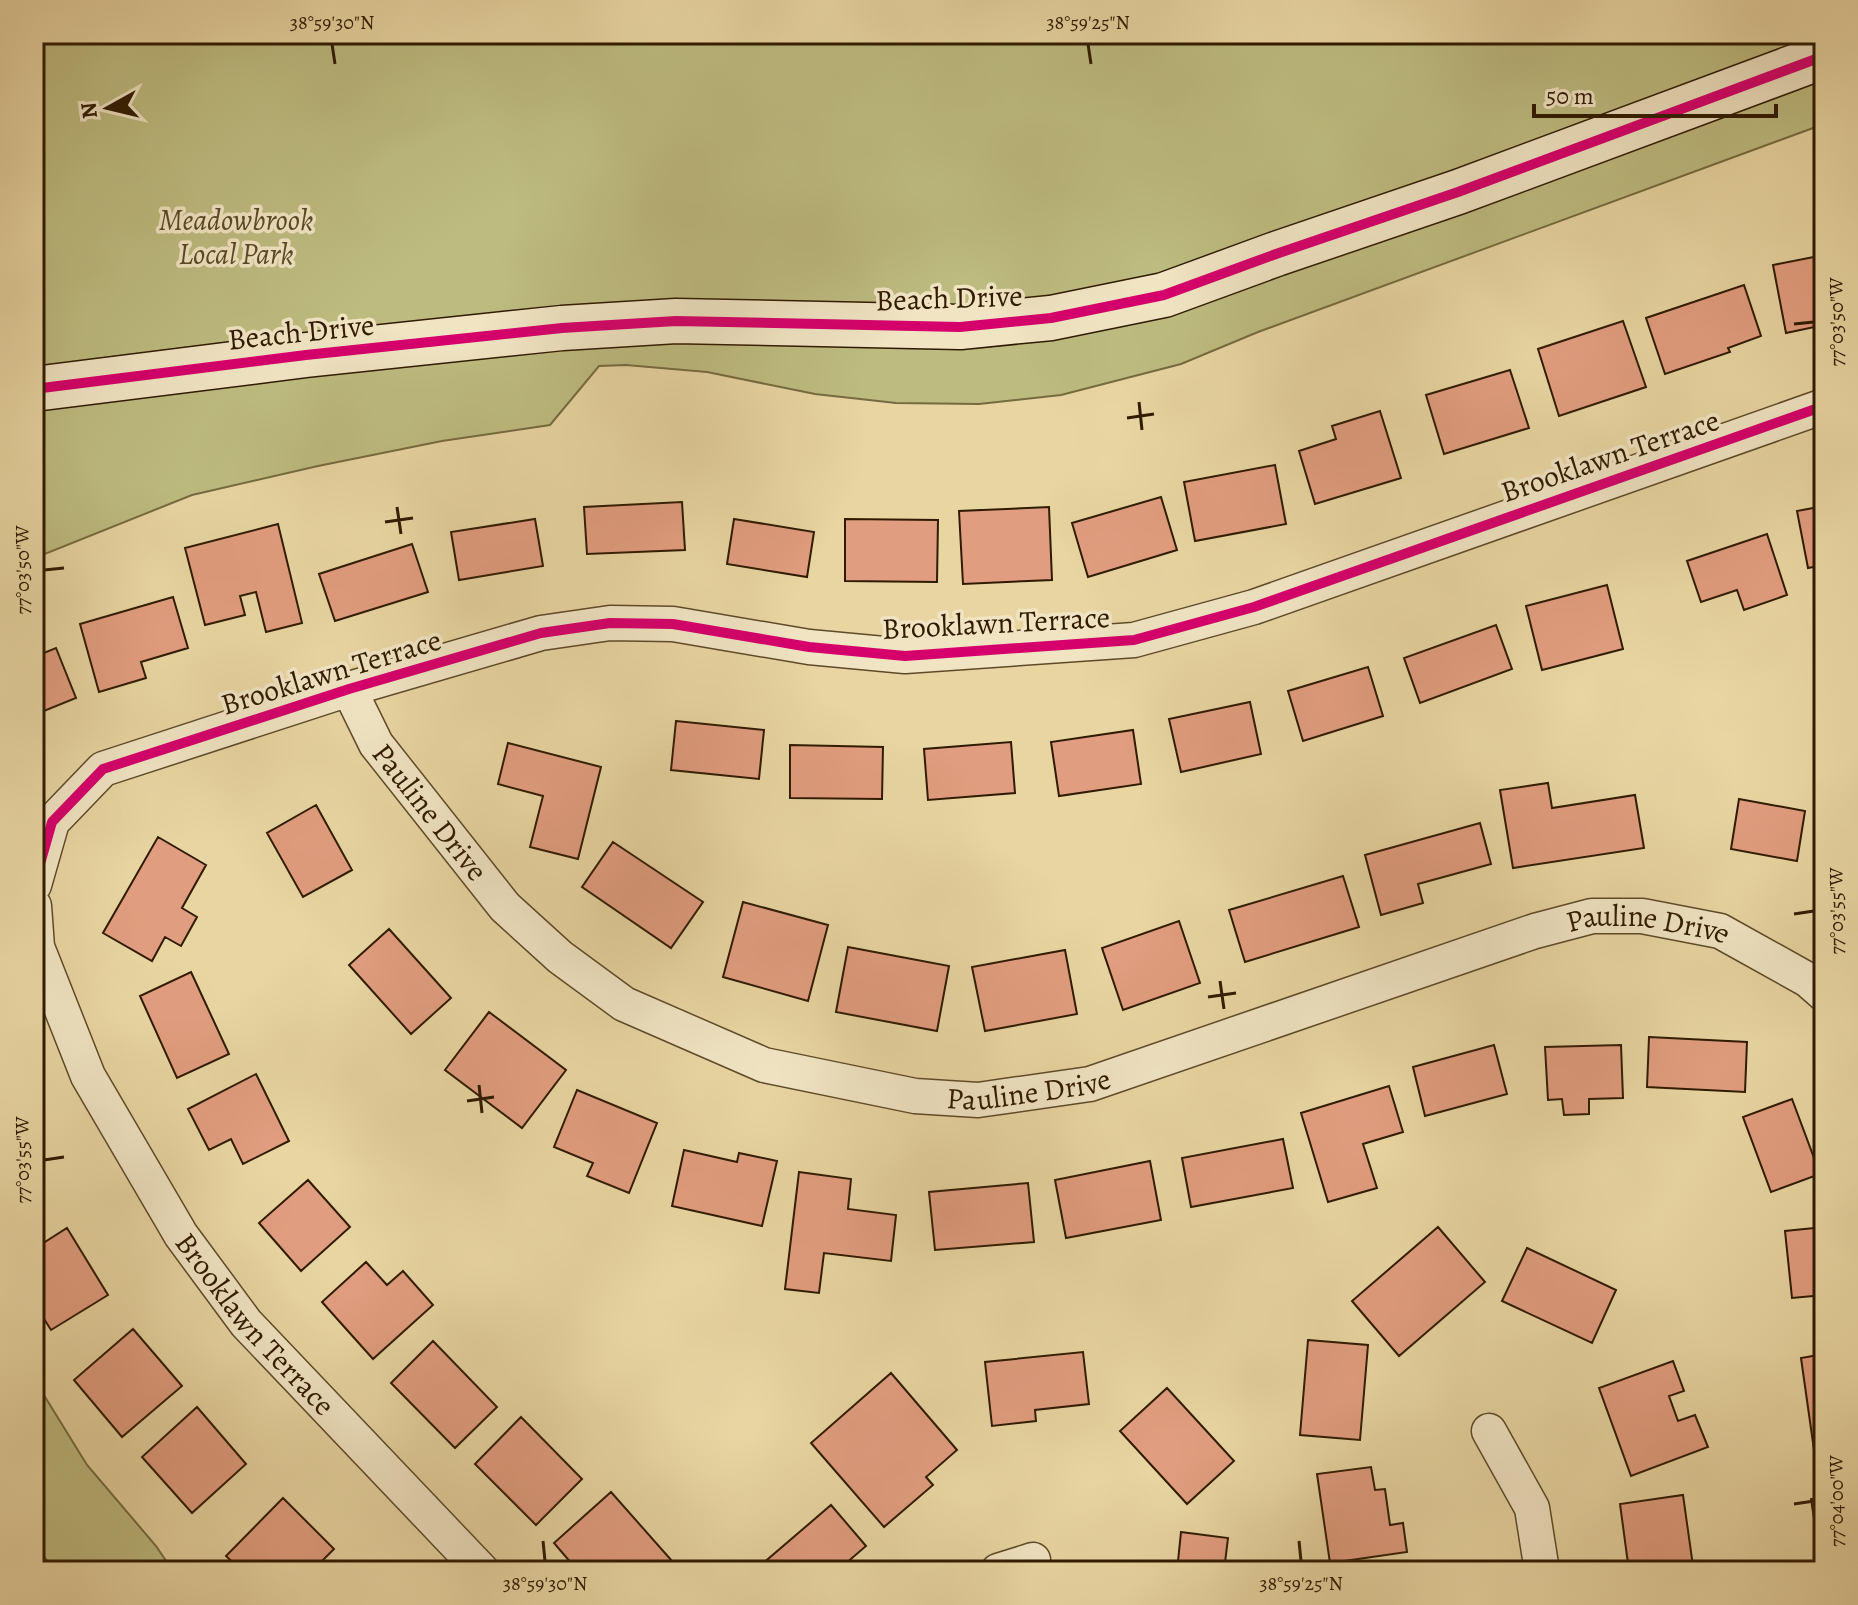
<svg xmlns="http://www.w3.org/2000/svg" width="1858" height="1605" font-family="Alegreya,serif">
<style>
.green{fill:#bdbb80;stroke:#766b40;stroke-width:2}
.building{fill:#e19d7f;stroke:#301b00;stroke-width:2}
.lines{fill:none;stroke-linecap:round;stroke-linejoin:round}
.street-casing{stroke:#5e4a28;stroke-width:37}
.secondary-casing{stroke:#301b00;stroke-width:47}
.street{stroke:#f0e4c3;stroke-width:34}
.secondary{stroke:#f0e4c3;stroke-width:44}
.cycleway-casing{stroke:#f0e4c3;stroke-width:15}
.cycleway{stroke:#d6006c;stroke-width:10}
.ticks{fill:none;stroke:#301b00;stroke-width:3}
.labels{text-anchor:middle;stroke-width:7;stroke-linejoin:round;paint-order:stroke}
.park-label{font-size:30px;font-style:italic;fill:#5a4b26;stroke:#f0e4c3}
.street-label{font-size:30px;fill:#301b00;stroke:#f0e4c3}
.neatline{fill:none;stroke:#301b00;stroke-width:3}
.ticks-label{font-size:20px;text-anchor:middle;fill:#301b00}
</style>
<rect width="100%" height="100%" fill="#e8d5a2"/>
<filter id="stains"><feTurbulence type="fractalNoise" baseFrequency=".0025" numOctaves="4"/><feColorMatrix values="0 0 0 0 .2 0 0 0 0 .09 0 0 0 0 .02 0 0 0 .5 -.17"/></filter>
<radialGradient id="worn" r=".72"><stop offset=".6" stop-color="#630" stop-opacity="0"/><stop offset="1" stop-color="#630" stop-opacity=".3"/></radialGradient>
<path class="green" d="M34 34H1824V124L1258 332 1181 364 1061 395 979 404 896 403 815 394 707 372 626 365 599 366 550 425 442 441 318 466 192 495 42 555 34 569Z
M34 1379 87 1465 156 1546 173 1571H56L34 1545Z"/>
<path class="building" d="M1824 255V325L1786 333 1773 265Z
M1744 285 1761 336 1728 348 1730 352 1665 374 1646 318Z
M1623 321 1646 387 1559 416 1538 349Z
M1510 370 1529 428 1444 454 1426 395Z
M1380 411 1401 478 1315 504 1299 451 1336 439 1332 426Z
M1275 465 1286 524 1195 541 1184 482Z
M1161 497 1177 550 1088 577 1072 523Z
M682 502 685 550 587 554 584 507Z
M1824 506V565L1808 568 1797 511Z
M1049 507 1052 580 963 584 959 511Z
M535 519 543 566 459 580 451 532Z
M734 519 814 532 807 577 727 564Z
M845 519 938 520 937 582 845 581Z
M278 524 302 623 266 632 256 592 240 596 245 615 205 625 185 548Z
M1767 534 1787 595 1744 610 1737 590 1701 602 1687 561Z
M412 544 428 592 335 621 319 574Z
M1607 585 1623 649 1542 670 1526 606Z
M173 597 188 648 141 662 146 678 99 692 80 624Z
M1496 625 1512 669 1420 703 1404 658Z
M56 648 76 698 34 715V657Z
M1368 667 1383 716 1303 741 1288 691Z
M1250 702 1261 754 1181 772 1169 719Z
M676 721 764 730 759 779 671 770Z
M1133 730 1141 784 1059 796 1051 742Z
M1011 742 1015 793 928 800 924 749Z
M508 743 601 767 578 859 530 847 543 796 498 784Z
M790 745 883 747 882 799 790 798Z
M1548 783 1552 808 1635 795 1644 848 1513 868 1500 790Z
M1739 799 1805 811 1797 861 1731 849Z
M316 805 352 870 303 897 267 833Z
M1480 823 1491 864 1418 884 1423 903 1381 915 1365 855Z
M158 837 206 865 182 908 197 917 181 946 165 937 152 961 103 933Z
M613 842 703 902 671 948 582 887Z
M1343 876 1359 927 1245 962 1229 910Z
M743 902 828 925 808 1001 723 977Z
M1179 921 1200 983 1123 1010 1102 948Z
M389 929 451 998 411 1034 349 965Z
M848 947 949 966 937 1031 836 1012Z
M1065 950 1077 1014 985 1031 972 967Z
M191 972 229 1054 177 1078 140 996Z
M489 1012 566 1070 522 1128 445 1070Z
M1649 1037 1747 1042 1745 1092 1647 1087Z
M1494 1045 1507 1094 1425 1116 1413 1067Z
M1621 1045 1623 1098 1589 1099V1114L1564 1115 1562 1099 1548 1100 1545 1047Z
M256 1074 289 1141 243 1164 231 1139 209 1150 188 1109Z
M1389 1086 1403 1132 1363 1144 1377 1188 1328 1202 1301 1113Z
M577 1090 657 1123 629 1193 587 1176 593 1163 554 1147Z
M1792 1099 1820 1174 1771 1192 1743 1117Z
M1283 1139 1293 1188 1191 1207 1182 1158Z
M684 1150 737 1162 739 1153 777 1161 762 1226 672 1206Z
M1150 1161 1161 1220 1066 1238 1055 1180Z
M799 1172 851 1179 848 1209 896 1215 891 1261 824 1253 819 1293 785 1289Z
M308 1180 350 1227 301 1271 259 1223Z
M1028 1183 1034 1242 935 1250 929 1192Z
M1438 1227 1485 1282 1399 1356 1352 1301Z
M1824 1227V1295L1792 1298 1785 1231Z
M67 1228 108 1295 51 1330 34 1303V1249Z
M1527 1248 1616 1290 1592 1343 1502 1301Z
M366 1262 387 1285 403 1271 433 1305 373 1359 322 1302Z
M133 1329 182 1386 122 1437 74 1380Z
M1308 1340 1368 1345 1360 1440 1300 1435Z
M433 1341 497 1407 455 1448 391 1383Z
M1083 1352 1089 1404 1035 1410 1036 1421 992 1426 985 1362Z
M1824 1354V1449L1814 1450 1801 1358Z
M1673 1361 1684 1391 1669 1396 1678 1421 1695 1415 1708 1447 1631 1476 1599 1388Z
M891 1373 957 1450 926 1477 933 1485 884 1527 811 1443Z
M1167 1388 1234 1461 1187 1504 1120 1431Z
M197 1407 246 1464 192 1513 142 1457Z
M521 1417 582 1479 536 1525 475 1464Z
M1371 1467 1375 1490 1385 1489 1390 1525 1403 1523 1407 1552 1330 1563 1317 1474Z
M611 1492 672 1561 660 1571H578L554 1543Z
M1683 1495 1693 1566 1661 1571H1629L1620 1504Z
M1824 1497V1571H1822L1811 1499Z
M283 1498 334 1549 312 1571H242L226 1556Z
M831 1505 866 1546 837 1571H754Z
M1181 1532 1228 1538 1224 1571H1177Z"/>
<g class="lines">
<defs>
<g id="street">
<path id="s1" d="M349 689 376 744 505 907 560 957 624 1004 764 1065 915 1096 978 1100 1090 1084 1535 931 1592 916H1642L1720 931 1808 980 1824 994"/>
<path d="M34 885 52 822 103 769 349 689 541 633 610 623 673 624 809 647 905 656 1134 640 1254 607 1824 406"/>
<path id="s2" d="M34 906 37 947 88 1076 181 1235 246 1323 482 1571"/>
<path d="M1489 1431 1532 1508 1542 1571"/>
<path d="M998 1571 1033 1560"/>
</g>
<path id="secondary" d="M34 389 306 355 562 328 676 321 960 327 1051 318 1164 295 1276 254 1458 192 1824 56"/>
</defs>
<use href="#street" class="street-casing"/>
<use href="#secondary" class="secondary-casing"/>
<use href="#street" class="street"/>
<use href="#secondary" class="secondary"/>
<defs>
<path id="cycleway" d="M34 389 306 355 562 328 676 321 960 327 1051 318 1164 295 1276 254 1458 192 1824 56
M34 885 52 822 103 769 349 689 541 633 610 623 673 624 809 647 905 656 1134 640 1254 607 1824 406"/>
</defs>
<use href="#cycleway" class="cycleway-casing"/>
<use href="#cycleway" class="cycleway"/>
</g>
<path class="ticks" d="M332 44 335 64M1088 44 1091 64M1794 324 1814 322M1139 402 1142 430M1127 418 1154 414M397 507 401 534M385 522 413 518M44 570 64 568M1794 914 1814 911M1220 981 1224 1009M1208 997 1236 993M479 1085 482 1113M467 1101 494 1097M44 1160 64 1157M1794 1504 1814 1501M543 1541 545 1561M1299 1541 1301 1561"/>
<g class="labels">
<g class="park-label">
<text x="236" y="230">Meadowbrook<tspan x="236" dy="34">Local Park</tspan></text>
</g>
<g class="street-label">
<text transform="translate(949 298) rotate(-2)" y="10">Beach Drive</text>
<text transform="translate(301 332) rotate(-6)" y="10">Beach Drive</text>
<text transform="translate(1610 456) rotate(-19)" y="10">Brooklawn Terrace</text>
<text transform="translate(996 623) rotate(-3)" y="10">Brooklawn Terrace</text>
<text transform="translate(331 672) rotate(-17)" y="10">Brooklawn Terrace</text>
<text dy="10" stroke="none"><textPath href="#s1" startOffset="148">Pauline Drive</textPath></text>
<text dy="10" stroke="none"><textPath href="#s1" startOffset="1492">Pauline Drive</textPath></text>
<text dy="10" stroke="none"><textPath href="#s1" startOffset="844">Pauline Drive</textPath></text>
<text dy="10" stroke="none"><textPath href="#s2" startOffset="480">Brooklawn Terrace</textPath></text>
</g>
</g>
<rect width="1858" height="1605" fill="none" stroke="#e8d5a2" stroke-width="88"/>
<g transform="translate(108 108) rotate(262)" stroke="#f0e4c3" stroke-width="6" paint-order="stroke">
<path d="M0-6L14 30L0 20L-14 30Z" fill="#301b00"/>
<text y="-12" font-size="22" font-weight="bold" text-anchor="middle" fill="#301b00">N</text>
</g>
<path d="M1534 104v12h242v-12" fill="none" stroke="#301b00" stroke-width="4"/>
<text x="1546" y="104" font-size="24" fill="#301b00" stroke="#f0e4c3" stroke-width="6" paint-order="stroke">50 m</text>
<rect x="44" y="44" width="1770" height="1517" class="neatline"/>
<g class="ticks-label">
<text x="332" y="29">38°59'30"N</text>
<text x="1088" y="29">38°59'25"N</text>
<text transform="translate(1836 322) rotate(-90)" y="7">77°03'50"W</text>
<text transform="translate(22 570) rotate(-90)" y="7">77°03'50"W</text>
<text transform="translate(1836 911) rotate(-90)" y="7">77°03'55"W</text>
<text transform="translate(22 1160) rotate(-90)" y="7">77°03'55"W</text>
<text transform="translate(1836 1501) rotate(-90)" y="7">77°04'00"W</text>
<text x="545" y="1590">38°59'30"N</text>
<text x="1301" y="1590">38°59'25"N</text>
</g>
<rect width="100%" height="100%" filter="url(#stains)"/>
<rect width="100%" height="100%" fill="url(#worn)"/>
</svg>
